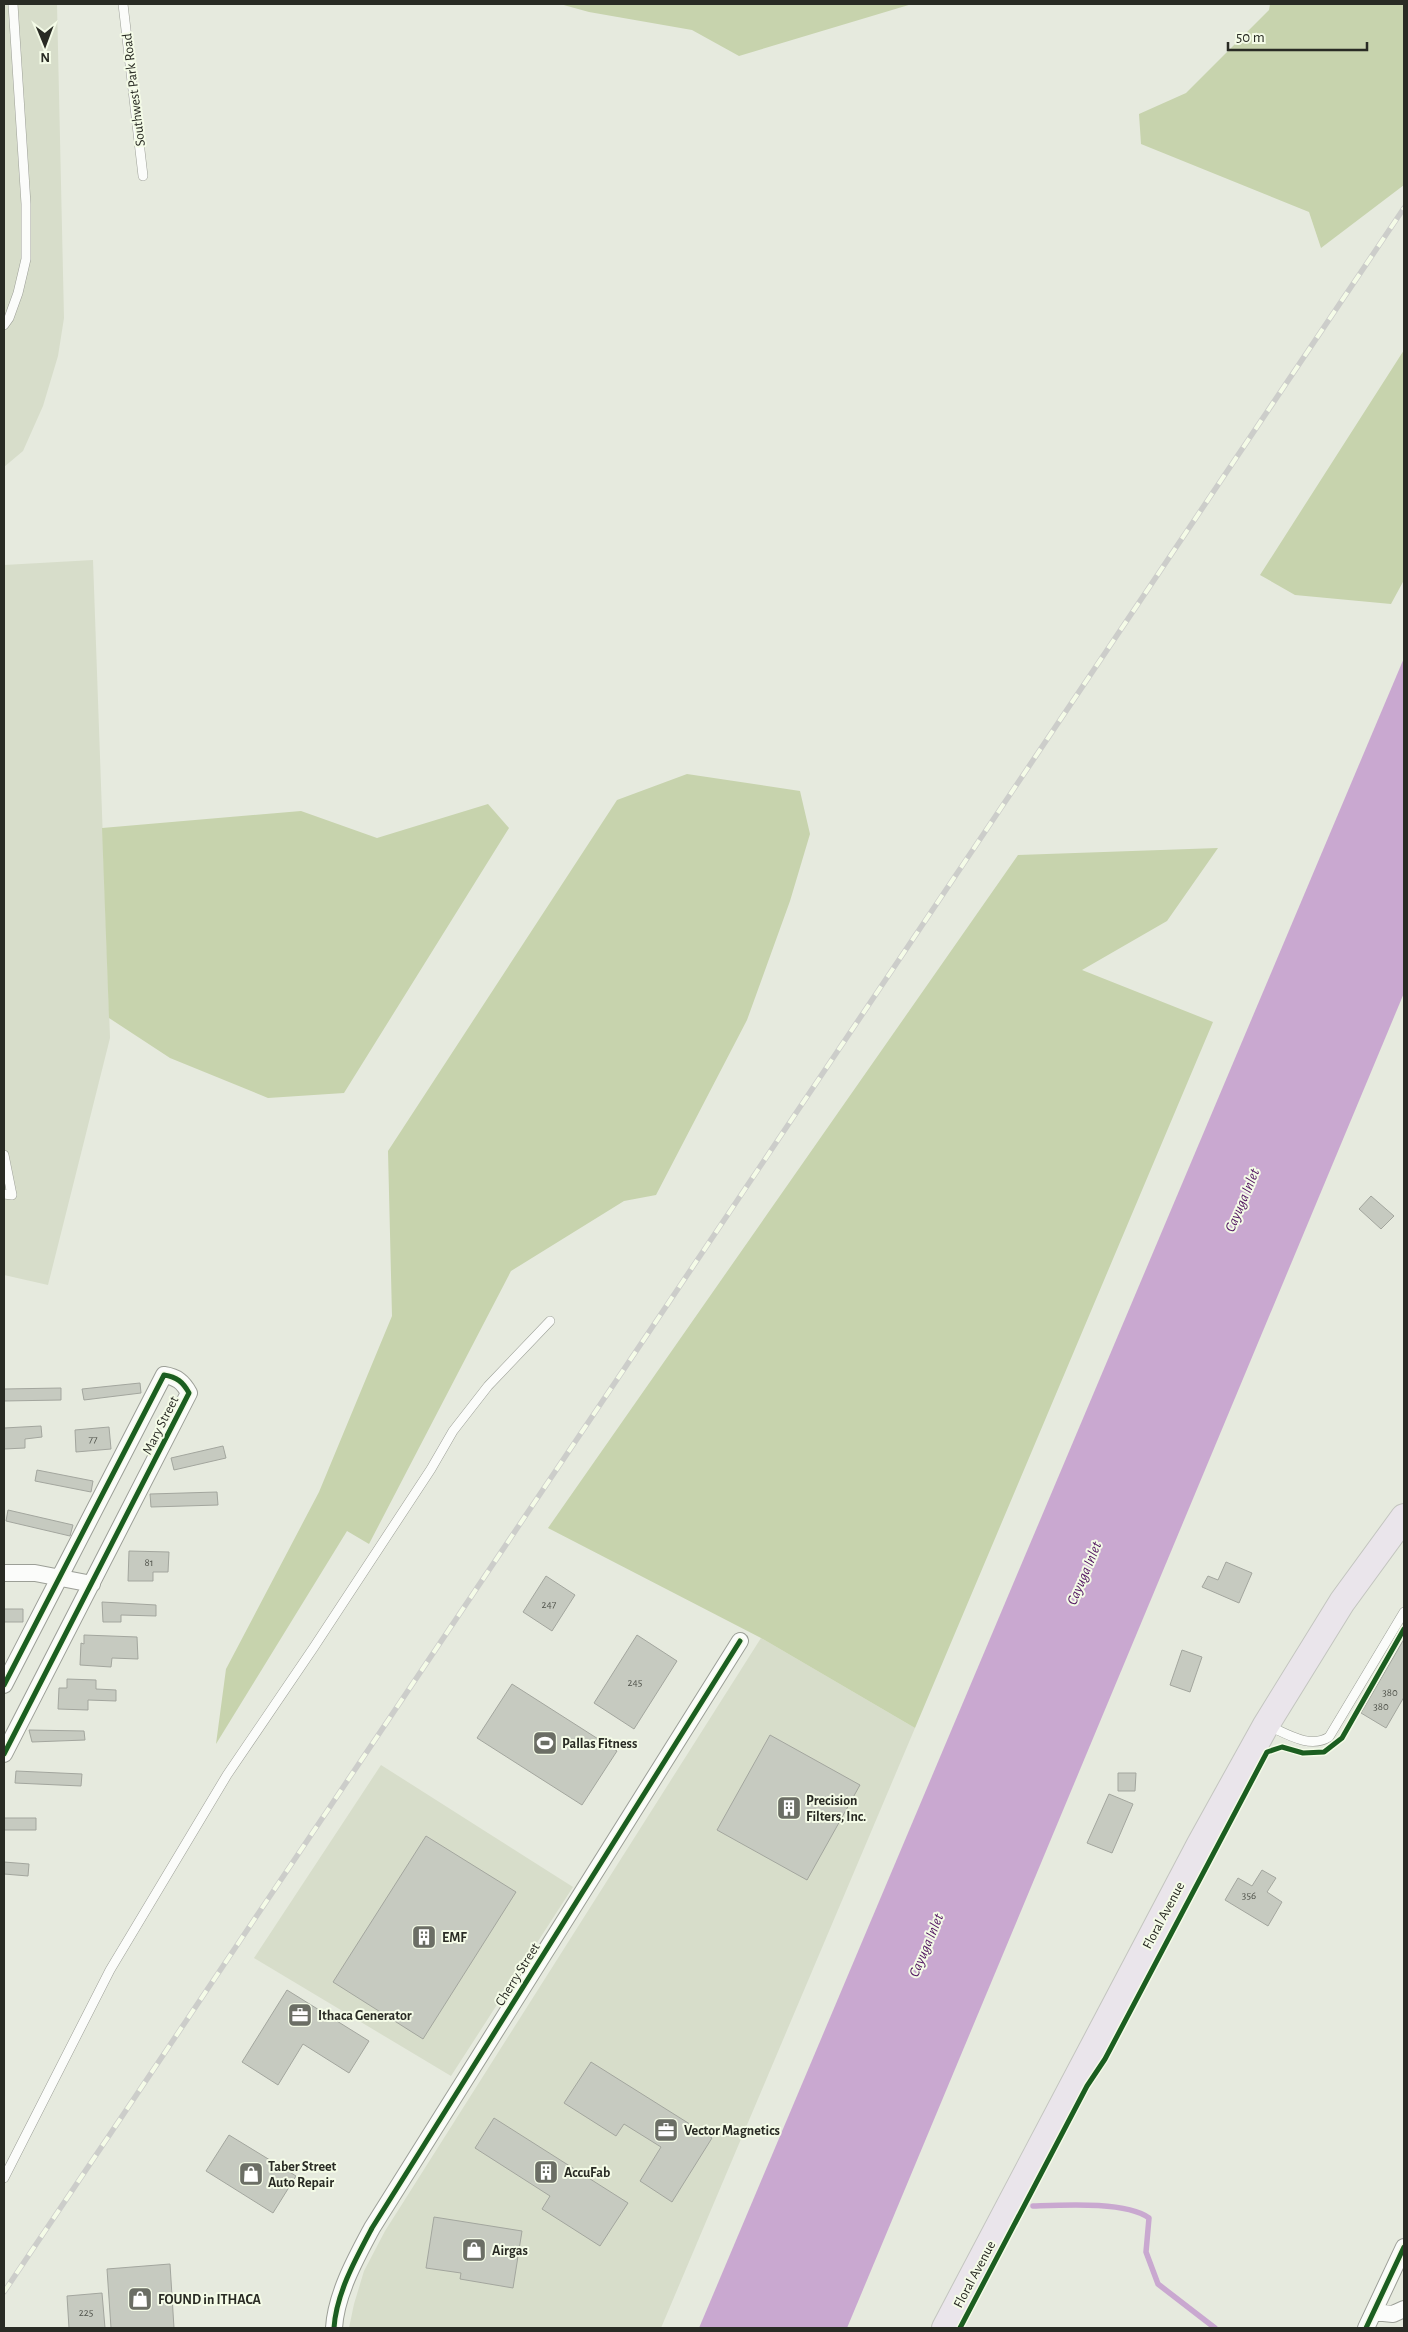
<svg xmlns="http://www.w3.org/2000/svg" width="1408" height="2332" font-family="'Alegreya Sans',sans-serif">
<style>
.built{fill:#d7ddca}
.green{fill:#c7d3ad}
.water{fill:#c9a8d0}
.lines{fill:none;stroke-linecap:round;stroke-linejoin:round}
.stream{stroke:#c9a8d0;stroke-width:5.5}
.building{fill:#c6cac0;stroke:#a3a69e}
.service-casing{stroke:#9c9f97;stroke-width:10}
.minor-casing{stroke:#9c9f97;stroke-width:18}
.primary-casing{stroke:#c3c5bf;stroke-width:28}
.service{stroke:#fbfcfa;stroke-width:9}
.minor{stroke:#fbfcfa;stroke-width:16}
.primary{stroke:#eae5eb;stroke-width:26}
.rail-casing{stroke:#cccdca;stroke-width:5.5}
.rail{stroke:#f4fbe7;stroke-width:4;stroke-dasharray:11;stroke-linecap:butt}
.cycleway-casing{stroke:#f4fbe7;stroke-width:8}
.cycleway{stroke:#1b5e20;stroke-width:5}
.labels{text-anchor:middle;stroke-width:4;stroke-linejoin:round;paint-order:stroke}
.number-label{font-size:11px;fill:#50534b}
.street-label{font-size:14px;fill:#292b24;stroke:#f4fbe7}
.poi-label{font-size:14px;font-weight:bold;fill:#292b24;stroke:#f4fbe7;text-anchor:start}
.water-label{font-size:15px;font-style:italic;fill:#511460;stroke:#f4fbe7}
</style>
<rect width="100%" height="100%" fill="#e6eade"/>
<path class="built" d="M4 4H57L64 318 58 356 43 406 23 451 4 467Z
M93 560 110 1038 48 1285 4 1275V565Z
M761 1638 915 1728 661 2328H349L354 2304 364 2271 385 2231Z
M381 1765 573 1887 451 2076 254 1958Z"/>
<path class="green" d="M560 4H912L739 56 692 30 589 12Z
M1270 4H1404V185L1321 248 1309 212 1141 144 1139 114 1186 93 1269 10Z
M1404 350V580L1391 604 1295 595 1260 575Z
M687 774 800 791 810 834 790 901 747 1020 656 1195 624 1201 511 1271 369 1544 347 1531 216 1744 226 1669 319 1492 392 1316 388 1151 617 800Z
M488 804 509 828 344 1093 268 1098 170 1058 109 1018 102 828 301 811 377 838Z
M1218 848 1167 921 1082 970 1213 1022 915 1728 761 1638 548 1528 1018 855Z"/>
<path class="water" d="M1404 658V993L847 2328H699Z"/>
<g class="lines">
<path class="stream" d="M1033 2206C1062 2205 1126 2201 1149 2218L1146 2252 1158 2284 1215 2328"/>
</g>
<path class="building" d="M1371 1196 1394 1216 1381 1229 1359 1209Z
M140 1383 141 1393 84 1400 82 1389Z
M61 1388V1400L4 1401V1389Z
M41 1426 42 1437 25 1439V1448L4 1449V1428Z
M109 1427 111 1449 76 1452 75 1430Z
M223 1446 226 1458 174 1470 171 1458Z
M37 1470 93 1481 91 1492 35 1481Z
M217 1492 218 1505 151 1507 150 1494Z
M8 1510 73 1525 70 1536 6 1521Z
M129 1551 169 1552 168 1572H153V1581H128Z
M1226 1562 1252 1573 1239 1603 1202 1587 1208 1576 1218 1580Z
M546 1576 575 1595 552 1631 523 1612Z
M102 1602 156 1605V1616L121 1615V1622H103Z
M4 1609H23V1622H4Z
M84 1635 137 1637 138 1659 112 1658 111 1667 80 1665 81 1643 84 1644Z
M637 1635 677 1661 634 1729 594 1703Z
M1404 1639V1697L1386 1728 1361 1713Z
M1182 1650 1202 1657 1190 1692 1170 1685Z
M67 1679 96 1680V1689L116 1690V1701L88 1700V1710L58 1709 59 1688H67Z
M512 1684 617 1751 582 1805 477 1738Z
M29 1730 84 1731 85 1740 32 1742Z
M770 1735 860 1785 807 1880 717 1830Z
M16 1771 82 1774 81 1786 15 1783Z
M1118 1773H1136L1135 1791H1118Z
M1109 1794 1133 1804 1112 1853 1087 1843Z
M4 1818H36V1830H4Z
M426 1836 516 1892 423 2039 333 1982Z
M4 1862 29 1864 28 1876 4 1874Z
M1262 1870 1276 1878 1267 1892 1282 1902 1268 1926 1225 1900 1238 1878 1252 1886Z
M287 1990 369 2041 349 2073 303 2044 278 2085 242 2062Z
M591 2062 712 2138 672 2202 640 2181 661 2147 624 2124 616 2136 564 2103Z
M494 2118 628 2203 600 2246 542 2209 550 2196 475 2148Z
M229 2135 296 2176 273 2213 206 2171Z
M434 2217 522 2231 513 2288 460 2279 461 2273 426 2268Z
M170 2264 174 2328H111L107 2269Z
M102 2293 105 2328H69L67 2296Z"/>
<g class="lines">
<defs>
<path id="service" d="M123 4 143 176
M4 325 9 318 18 293 26 259V204L13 4
M4 1155 12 1195 4 1194
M1269 1726C1287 1734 1310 1749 1329 1737L1404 1612
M4 2178 110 1970 227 1775 314 1647 431 1469 453 1431 488 1386 550 1321"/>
<path id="minor" d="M4 1573H35L92 1584
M4 1685 164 1375C177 1377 183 1382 189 1393L4 1754
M1374 2312 1393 2314 1404 2309
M334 2328C336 2294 356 2258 372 2228L740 1641
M1366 2328 1404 2247"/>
<path id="primary" d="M945 2328 1200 1844 1266 1725 1342 1602 1404 1517"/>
</defs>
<use href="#service" class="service-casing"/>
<use href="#minor" class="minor-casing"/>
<use href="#primary" class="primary-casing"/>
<use href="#service" class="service"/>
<use href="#minor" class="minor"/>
<use href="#primary" class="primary"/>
<defs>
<path id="rail" d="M4 2292 1404 208"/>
</defs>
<use href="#rail" class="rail-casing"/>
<use href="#rail" class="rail"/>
<defs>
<path id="cycleway" d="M4 1685 164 1375C177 1377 183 1382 189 1393L4 1754
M334 2328C336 2294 356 2258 372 2228L740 1641
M960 2328 1087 2086 1105 2059 1267 1752 1282 1747 1303 1753 1324 1752 1342 1738 1404 1629
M1366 2328 1404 2247"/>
</defs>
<use href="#cycleway" class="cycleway-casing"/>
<use href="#cycleway" class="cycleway"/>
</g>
<defs>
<symbol id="stadium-square" viewBox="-11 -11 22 22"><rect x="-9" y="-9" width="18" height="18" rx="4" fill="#6b6e65" stroke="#f4fbe7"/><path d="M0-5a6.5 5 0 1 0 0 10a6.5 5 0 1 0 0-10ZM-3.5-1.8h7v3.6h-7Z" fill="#fff"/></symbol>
<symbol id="building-square" viewBox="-11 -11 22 22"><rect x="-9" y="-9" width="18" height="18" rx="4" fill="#6b6e65" stroke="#f4fbe7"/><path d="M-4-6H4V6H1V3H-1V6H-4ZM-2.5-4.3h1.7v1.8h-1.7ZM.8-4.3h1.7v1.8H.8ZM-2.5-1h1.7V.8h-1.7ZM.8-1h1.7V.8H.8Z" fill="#fff"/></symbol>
<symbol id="office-square" viewBox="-11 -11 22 22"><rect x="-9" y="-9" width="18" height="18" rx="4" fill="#6b6e65" stroke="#f4fbe7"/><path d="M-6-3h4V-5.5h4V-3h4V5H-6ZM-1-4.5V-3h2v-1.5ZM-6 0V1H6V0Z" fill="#fff"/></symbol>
<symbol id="shop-square" viewBox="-11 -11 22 22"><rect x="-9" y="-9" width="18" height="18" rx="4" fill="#6b6e65" stroke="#f4fbe7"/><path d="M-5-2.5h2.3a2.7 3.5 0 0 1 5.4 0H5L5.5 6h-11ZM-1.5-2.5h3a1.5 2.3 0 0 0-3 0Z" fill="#fff"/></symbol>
</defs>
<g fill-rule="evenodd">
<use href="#stadium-square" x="531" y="1729" width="28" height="28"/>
<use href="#building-square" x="775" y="1794" width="28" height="28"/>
<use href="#building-square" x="410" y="1923" width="28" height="28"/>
<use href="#office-square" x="286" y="2001" width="28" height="28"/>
<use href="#office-square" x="652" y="2116" width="28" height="28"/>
<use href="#building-square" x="532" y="2158" width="28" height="28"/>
<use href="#shop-square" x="237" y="2160" width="28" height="28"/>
<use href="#shop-square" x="460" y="2236" width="28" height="28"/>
<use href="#shop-square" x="126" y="2285" width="28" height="28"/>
</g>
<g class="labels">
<g class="number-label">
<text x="93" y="1443">77</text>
<text x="149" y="1566">81</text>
<text x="549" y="1608">247</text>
<text x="635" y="1686">245</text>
<text x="1390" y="1696">380</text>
<text x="1381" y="1710">380</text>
<text x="1249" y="1899">356</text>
<text x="86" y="2316">225</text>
</g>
<g class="street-label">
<text transform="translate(133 90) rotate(-97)" y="5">Southwest Park Road</text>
<text transform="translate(160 1425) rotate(-63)" y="5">Mary Street</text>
<text transform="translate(1163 1915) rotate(-62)" y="5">Floral Avenue</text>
<text transform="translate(517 1974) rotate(-58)" y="5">Cherry Street</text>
<text transform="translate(974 2274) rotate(-62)" y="5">Floral Avenue</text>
</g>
<g class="poi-label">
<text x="562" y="1748">Pallas Fitness</text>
<text x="806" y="1805">Precision<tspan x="806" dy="16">Filters, Inc.</tspan></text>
<text x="442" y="1942">EMF</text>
<text x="318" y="2020">Ithaca Generator</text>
<text x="684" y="2135">Vector Magnetics</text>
<text x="268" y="2171">Taber Street<tspan x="268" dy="16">Auto Repair</tspan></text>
<text x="564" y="2177">AccuFab</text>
<text x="492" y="2255">Airgas</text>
<text x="158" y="2304">FOUND in ITHACA</text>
</g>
<g class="water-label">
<text transform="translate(1242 1200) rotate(-67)" y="5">Cayuga Inlet</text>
<text transform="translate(1084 1573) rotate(-67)" y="5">Cayuga Inlet</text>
<text transform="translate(926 1945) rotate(-67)" y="5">Cayuga Inlet</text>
</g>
</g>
<rect width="1408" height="2332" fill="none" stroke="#292b24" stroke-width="10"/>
<g transform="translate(45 45) rotate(179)" stroke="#f4fbe7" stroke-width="4" paint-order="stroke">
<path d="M0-4L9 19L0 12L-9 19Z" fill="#292b24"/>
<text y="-8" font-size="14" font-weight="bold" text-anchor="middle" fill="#292b24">N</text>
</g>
<path d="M1228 42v8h139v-8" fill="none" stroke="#292b24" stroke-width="2.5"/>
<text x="1236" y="42" font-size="15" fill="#292b24" stroke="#f4fbe7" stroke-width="4" paint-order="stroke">50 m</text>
</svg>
